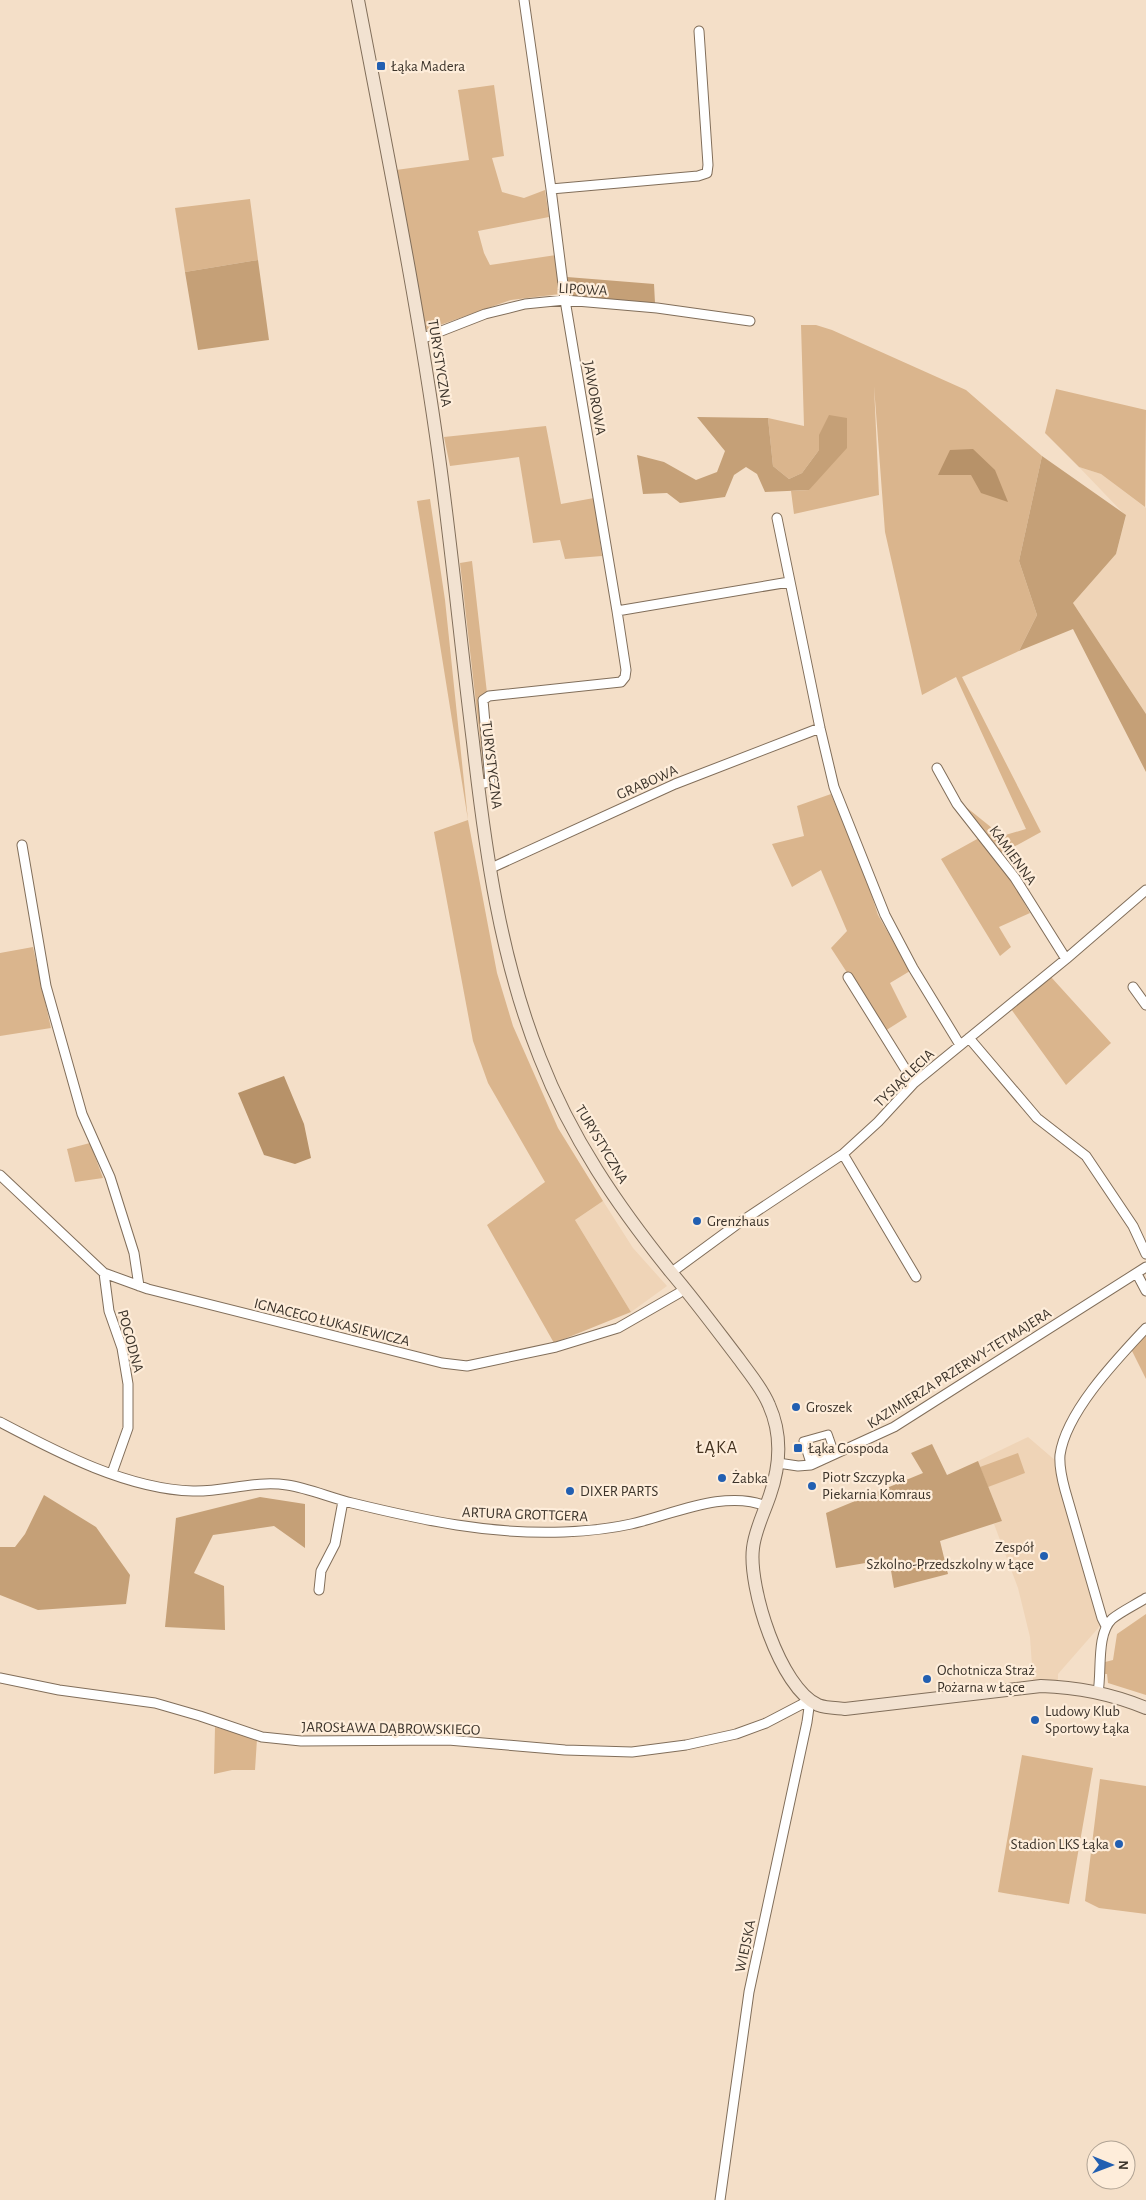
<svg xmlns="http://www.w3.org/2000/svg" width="1146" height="2200" font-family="'Alegreya Sans',sans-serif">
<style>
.built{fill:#efd4b7}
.green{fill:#dab58d}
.forest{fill:#c5a077}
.water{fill:#b79269}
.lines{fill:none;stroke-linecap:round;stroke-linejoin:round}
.pedestrian-casing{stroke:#816e5a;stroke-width:9}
.minor-casing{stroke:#816e5a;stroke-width:11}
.secondary-casing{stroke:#816e5a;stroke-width:14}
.pedestrian{stroke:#fff;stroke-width:7}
.minor{stroke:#fff;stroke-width:9}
.secondary{stroke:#f2e2d1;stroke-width:12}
.poi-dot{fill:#225fb1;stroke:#feedda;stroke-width:2}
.labels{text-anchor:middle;stroke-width:4.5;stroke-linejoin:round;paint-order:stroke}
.poi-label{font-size:15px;fill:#3c342b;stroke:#feedda;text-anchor:start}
.street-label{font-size:15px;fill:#3c342b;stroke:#feedda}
.quarter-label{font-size:18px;letter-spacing:1px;fill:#443320;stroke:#feedda}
</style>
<rect width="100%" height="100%" fill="#f4dfc8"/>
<path class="built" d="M1079 467 1101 474 1146 508V714L1073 603 1116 554 1126 516Z
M603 1201 633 1248 667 1286 631 1312 575 1220Z
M1028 1437 1056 1461 1100 1626 1058 1674V1681L1033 1680 1030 1637 1018 1588 994 1524 1002 1521 978 1461Z"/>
<path class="green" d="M494 85 504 156 492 158 502 192 524 198 545 190 549 217 478 231 484 253 490 265 556 255 560 294 511 300 426 330 396 170 469 160 458 90Z
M250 199 258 260 185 272 175 208Z
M801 325H816L832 330 966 390 1042 456 1019 561 1037 615 1019 651 962 677 1041 832 997 856 1030 913 999 927 1011 947 1000 956 941 859 979 838 961 803 1002 836 1026 829 956 677 922 695 885 532 874 386 879 495 794 514 791 491 809 490 819 450 802 473 789 479 773 466 768 418 804 426Z
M1056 389 1146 410 1145 507 1101 474 1079 467 1045 433Z
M546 426 561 504 594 498 602 556 565 559 560 540 533 543 519 457 450 466 444 437Z
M430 499 445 600 468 820 497 973 513 1026 558 1128 603 1201 575 1220 631 1312 554 1343 487 1225 545 1182 488 1083 473 1041 434 832 468 820 417 501Z
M472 561 487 693 479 700 486 759 483 765 460 563Z
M831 794 866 878 878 915 910 971 890 983 907 1017 885 1031 831 948 847 931 821 870 792 887 772 844 804 836 797 806Z
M33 947 51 1028 0 1036V953Z
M1051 977 1111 1043 1066 1085 1011 1009Z
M90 1143 103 1178 75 1182 67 1149Z
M1146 1332V1379L1131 1349Z
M1018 1453 1025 1473 988 1487 980 1467Z
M1146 1614V1695L1108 1683 1107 1674H1105V1662L1113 1660 1117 1634Z
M215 1727 257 1739 255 1770H232L214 1774Z
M1022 1755 1093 1768 1069 1904 998 1892Z
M1100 1779 1146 1786V1914L1099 1908 1085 1901Z"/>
<path class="forest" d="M258 260 269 340 198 350 185 272Z
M567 277 654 284 655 303 570 296Z
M829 415 847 418V448L809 490 765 492 757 474 746 467 734 475 725 497 680 503 667 493 643 494 637 455 664 462 696 480 717 472 725 451 697 417 768 418 773 466 789 479 802 473 819 450V435Z
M1042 456 1126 515 1116 554 1073 603 1146 714V772L1073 629 1019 651 1037 615 1019 561Z
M932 1444 947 1475 978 1461 1002 1521 940 1541 948 1574 894 1588 889 1559 836 1568 826 1513 923 1473 911 1453Z
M44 1495 96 1527 130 1575 126 1604 38 1610 0 1595V1547H15L25 1534Z
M260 1497 305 1504V1548L274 1526 213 1535 194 1573 224 1586 225 1630 165 1627 176 1518Z"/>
<path class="water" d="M973 449 995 470 1008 502 981 493 971 475H938L950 450Z
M284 1076 304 1124 311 1158 295 1164 264 1155 238 1093Z"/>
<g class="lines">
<defs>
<path id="pedestrian" d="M828 1434 834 1451 809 1460 803 1441Z"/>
<path id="minor" d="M524 0 551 189
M421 339 485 314 525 304 565 300 657 308 750 321
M777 518 820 728 834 787 885 915 913 968 960 1045
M617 611 565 300 551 189 698 176 707 173 708 165 699 31
M937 768 957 804 1015 878 1066 959
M478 784 490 782 483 700 489 696 621 682 625 677 626 670 617 611 789 582
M22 845 46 986 82 1114 110 1177 134 1253 139 1286
M489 869 675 784 820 728
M848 977 914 1083
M1133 987 1146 1005
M969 1038 1037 1118 1086 1156 1133 1226 1146 1254
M843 1154 916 1277
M0 1175 104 1273 148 1289 442 1363 467 1366 556 1347 618 1328 679 1293 685 1288
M672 1272 736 1225 843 1154 878 1122 914 1083 1066 959 1146 890
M104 1273 109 1311 122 1348 128 1384V1428L112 1473
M1137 1274 1146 1291
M0 1422C57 1452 126 1489 193 1491 224 1492 255 1480 287 1485 308 1488 331 1498 352 1503 422 1520 491 1535 564 1532 586 1531 609 1529 631 1524 672 1515 724 1489 766 1506
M778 1463 798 1466 811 1465 894 1427 1146 1267
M319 1590 321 1571 335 1544 343 1501
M1106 1626 1102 1618 1065 1490C1062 1479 1059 1467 1060 1455 1066 1412 1117 1359 1146 1328
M0 1678 59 1690 155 1703 200 1716 262 1737 301 1741 448 1740 565 1750 632 1752 686 1745 736 1734 766 1723 810 1700 807 1722 749 1992 720 2200
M1098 1692C1102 1672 1096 1634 1112 1619 1122 1611 1135 1605 1146 1598"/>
<path id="secondary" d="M358 0C387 152 418 304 439 457 452 551 461 647 473 742 485 849 500 958 540 1058 571 1138 617 1205 670 1271 694 1299 716 1329 739 1359 749 1373 762 1388 769 1405 782 1434 780 1466 770 1495 764 1513 755 1530 753 1548 748 1587 780 1688 818 1705 826 1708 837 1708 845 1709L1041 1686C1078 1687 1112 1694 1146 1708"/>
</defs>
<use href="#pedestrian" class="pedestrian-casing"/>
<use href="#minor" class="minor-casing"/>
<use href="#secondary" class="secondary-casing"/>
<use href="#pedestrian" class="pedestrian"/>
<use href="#minor" class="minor"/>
<use href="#secondary" class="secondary"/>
</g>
<g class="poi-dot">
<rect x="376" y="61" width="10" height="10" rx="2.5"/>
<circle cx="697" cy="1221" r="5"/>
<circle cx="796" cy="1407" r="5"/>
<rect x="793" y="1443" width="10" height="10" rx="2.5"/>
<circle cx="722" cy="1478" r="5"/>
<circle cx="812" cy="1486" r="5"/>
<circle cx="570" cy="1491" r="5"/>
<circle cx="1044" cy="1556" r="5"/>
<circle cx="927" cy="1679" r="5"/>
<circle cx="1035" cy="1720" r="5"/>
<circle cx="1119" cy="1844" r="5"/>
</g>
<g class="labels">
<g class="poi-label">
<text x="391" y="71">Łąka Madera</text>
<text x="707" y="1226">Grenzhaus</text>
<text x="806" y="1412">Groszek</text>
<text x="808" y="1453">Łąka Gospoda</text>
<text x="822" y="1482">Piotr Szczypka<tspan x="822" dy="17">Piekarnia Komraus</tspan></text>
<text x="732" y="1483">Żabka</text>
<text x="580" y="1496">DIXER PARTS</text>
<text x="1034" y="1552" text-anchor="end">Zespół<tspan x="1034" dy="17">Szkolno-Przedszkolny w Łące</tspan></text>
<text x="937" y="1675">Ochotnicza Straż<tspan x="937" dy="17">Pożarna w Łące</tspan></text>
<text x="1045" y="1716">Ludowy Klub<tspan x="1045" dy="17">Sportowy Łąka</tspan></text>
<text x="1109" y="1849" text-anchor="end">Stadion LKS Łąka</text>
</g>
<g class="street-label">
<text transform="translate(583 289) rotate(3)" y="5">LIPOWA</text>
<text transform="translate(440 363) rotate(81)" y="5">TURYSTYCZNA</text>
<text transform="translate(595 398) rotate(80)" y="5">JAWOROWA</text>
<text transform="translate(492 765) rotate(83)" y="5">TURYSTYCZNA</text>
<text transform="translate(647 782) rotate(-24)" y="5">GRABOWA</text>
<text transform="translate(1013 855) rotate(54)" y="5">KAMIENNA</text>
<text transform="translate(904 1078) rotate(-44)" y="5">TYSIĄCLECIA</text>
<text transform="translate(602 1144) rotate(59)" y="5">TURYSTYCZNA</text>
<text transform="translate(332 1322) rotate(14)" y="5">IGNACEGO ŁUKASIEWICZA</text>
<text transform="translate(131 1341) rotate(75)" y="5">POGODNA</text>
<text transform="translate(959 1368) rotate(-32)" y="5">KAZIMIERZA PRZERWY-TETMAJERA</text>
<text transform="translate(525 1514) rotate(2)" y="5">ARTURA GROTTGERA</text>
<text transform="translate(391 1728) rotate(1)" y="5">JAROSŁAWA DĄBROWSKIEGO</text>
<text transform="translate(745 1946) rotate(-78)" y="5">WIEJSKA</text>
</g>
<g class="quarter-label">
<text x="717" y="1453">ŁĄKA</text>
</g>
</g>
<g transform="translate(1111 2165) rotate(91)"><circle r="24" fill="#feedda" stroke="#b0a394"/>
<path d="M0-4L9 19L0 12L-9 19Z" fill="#225fb1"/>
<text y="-8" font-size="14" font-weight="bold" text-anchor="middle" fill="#3c342b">N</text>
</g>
</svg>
